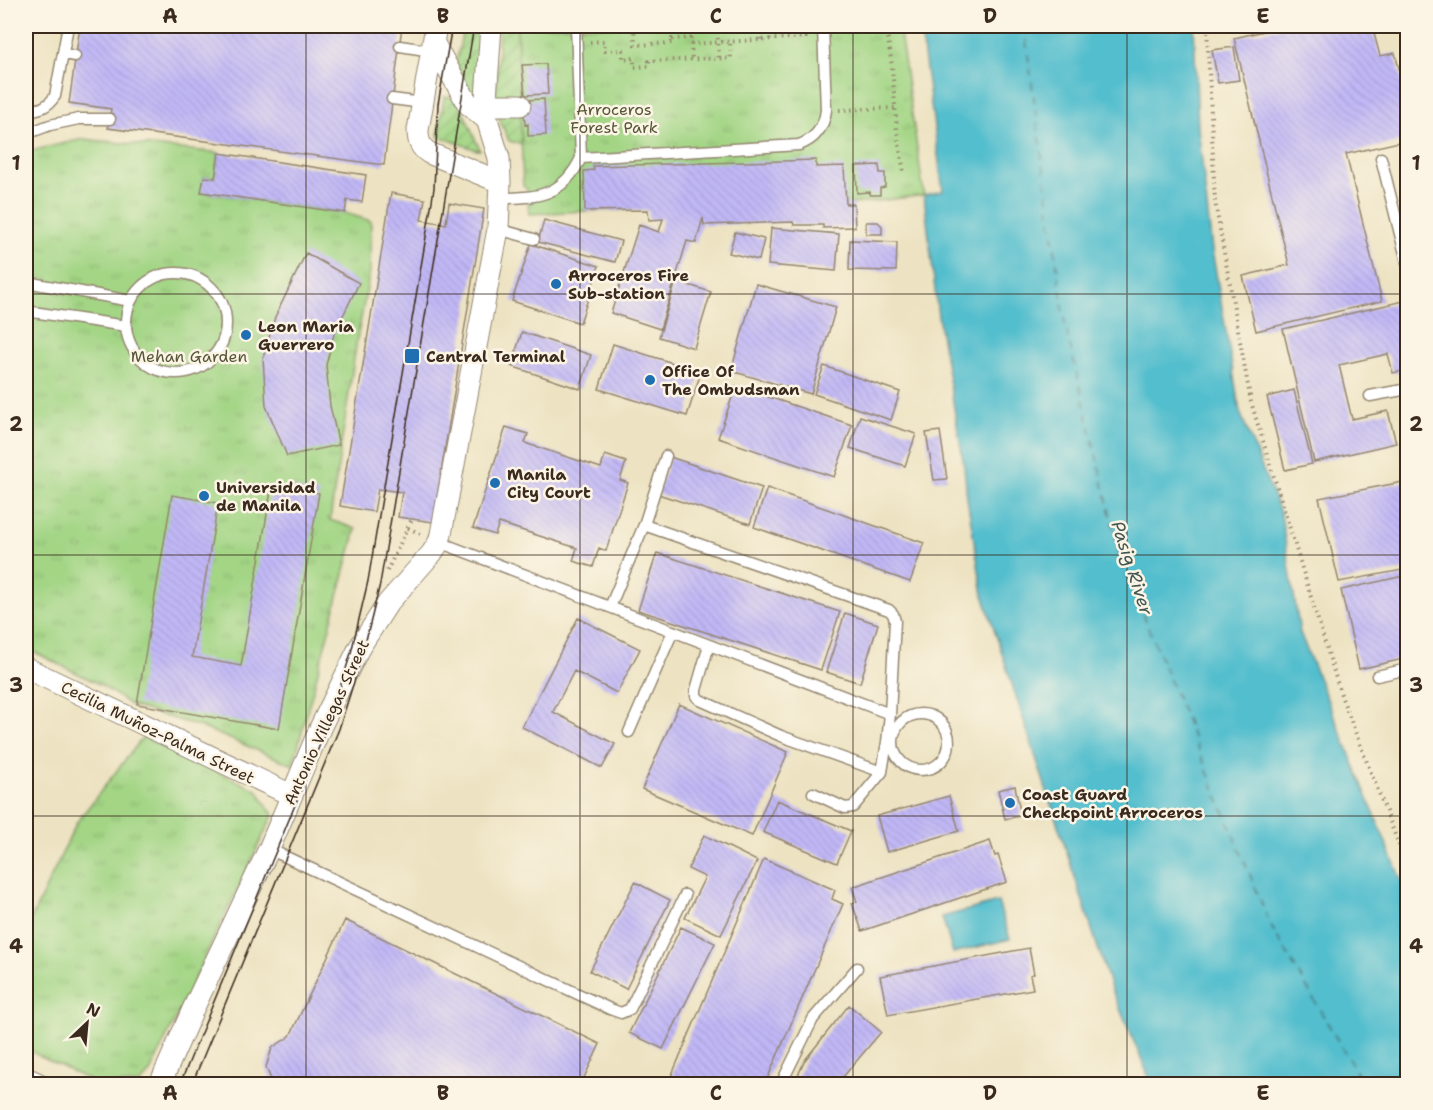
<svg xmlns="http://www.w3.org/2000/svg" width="1433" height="1110" font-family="'Shantell Sans',sans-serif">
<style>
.park{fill:url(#park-tufts);stroke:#6f8052;stroke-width:1.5}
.garden{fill:url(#garden-furrows);stroke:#6f8052;stroke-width:1.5}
.water{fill:#52becd;stroke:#467476;stroke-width:1.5}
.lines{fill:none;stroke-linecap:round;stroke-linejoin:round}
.ferry{stroke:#425653;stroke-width:1.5;stroke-dasharray:8 6;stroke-linecap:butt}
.building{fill:url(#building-back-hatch)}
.lane-casing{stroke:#948670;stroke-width:13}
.street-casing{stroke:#948670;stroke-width:23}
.path{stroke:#948670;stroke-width:4;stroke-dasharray:1.5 4.5;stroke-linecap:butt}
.lane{stroke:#fff;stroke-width:10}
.street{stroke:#fff;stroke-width:21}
.tram{stroke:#3b2a1e;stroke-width:1.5}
.grid{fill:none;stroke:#3b2a1e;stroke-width:1.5;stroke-opacity:0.55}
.poi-dot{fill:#1f6fb2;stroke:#fcf5e5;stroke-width:2}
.labels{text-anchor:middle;stroke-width:5;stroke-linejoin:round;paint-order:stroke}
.park-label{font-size:16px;fill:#555538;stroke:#fcf5e5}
.poi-label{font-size:16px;font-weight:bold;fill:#3b2a1e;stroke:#fcf5e5;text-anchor:start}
.street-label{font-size:16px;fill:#3b2a1e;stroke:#fcf5e5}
.water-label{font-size:18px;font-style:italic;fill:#425653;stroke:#fcf5e5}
.neatline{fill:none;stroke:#3b2a1e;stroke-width:2}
.grid-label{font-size:20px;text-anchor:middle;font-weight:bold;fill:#3b2a1e}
</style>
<defs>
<pattern id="park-tufts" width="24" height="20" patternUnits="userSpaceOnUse" patternTransform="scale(1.5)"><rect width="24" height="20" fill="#a3d585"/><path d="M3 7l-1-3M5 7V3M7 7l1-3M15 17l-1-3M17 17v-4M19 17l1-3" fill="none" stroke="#8db772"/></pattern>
<pattern id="garden-furrows" width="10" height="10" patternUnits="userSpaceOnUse" patternTransform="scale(1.5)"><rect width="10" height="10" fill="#a3d585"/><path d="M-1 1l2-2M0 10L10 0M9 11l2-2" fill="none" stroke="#8db772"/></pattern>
<pattern id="building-back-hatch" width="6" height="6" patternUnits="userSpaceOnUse" patternTransform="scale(1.5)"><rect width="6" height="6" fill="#c1b8f7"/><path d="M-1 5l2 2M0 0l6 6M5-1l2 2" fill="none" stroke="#a79ed3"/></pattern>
</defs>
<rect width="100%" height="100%" fill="#fcf5e5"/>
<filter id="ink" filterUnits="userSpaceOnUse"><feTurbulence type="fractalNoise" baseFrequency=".0167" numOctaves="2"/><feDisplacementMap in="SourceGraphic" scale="12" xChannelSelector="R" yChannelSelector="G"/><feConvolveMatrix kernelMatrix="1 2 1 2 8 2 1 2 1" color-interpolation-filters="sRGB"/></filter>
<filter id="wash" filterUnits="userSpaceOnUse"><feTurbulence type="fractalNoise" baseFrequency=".008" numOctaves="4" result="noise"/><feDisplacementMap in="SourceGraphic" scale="24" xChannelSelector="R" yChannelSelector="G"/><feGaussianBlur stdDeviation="1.35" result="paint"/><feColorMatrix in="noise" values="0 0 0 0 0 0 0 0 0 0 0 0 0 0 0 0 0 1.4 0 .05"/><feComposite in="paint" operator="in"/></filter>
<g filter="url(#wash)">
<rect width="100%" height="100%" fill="#ede3c2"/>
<path class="park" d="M517 26H899L924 195 854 204 585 211 529 214 527 189 523 186Z
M83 139 219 153 215 178 204 177 202 192 345 213 371 221 370 272 357 339 330 520 356 529 293 765 201 727 132 706 101 685 26 648V152Z
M143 737 257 790 273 815 149 1074 139 1084H97L26 1049V930L77 822Z"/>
<path class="garden" d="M464 26H482L474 100 456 63Z
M499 26H517L520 101 496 99Z
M444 97H457L480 150H477L438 136Z
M520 108 522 144 509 141 496 112Z"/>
<path class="water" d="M920 26H1194L1198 127 1212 250 1240 412 1281 515 1300 633 1407 894V1084H1152L1111 988 983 595 967 498 964 465 938 316 924 195 943 191Z
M998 902 1010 939 953 953 942 917Z"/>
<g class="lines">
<path class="ferry" d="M1024 26 1065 324 1122 564 1271 926 1363 1084"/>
</g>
<g id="blocks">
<path class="building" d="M80 26H402L384 165 108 128 111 109 69 103Z
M1286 26H1372L1380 56 1395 53 1408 103V140L1346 154 1382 301 1256 331 1243 276 1289 265 1234 38Z
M1234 47 1239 80 1218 83 1212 50Z
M546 64 548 94 525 95 522 65Z
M544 99 546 135 528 136V124L525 125 523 100Z
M219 153 366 175 362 202 347 200 345 213 201 192 204 177 215 178Z
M816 160V167L844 166 846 204H854L855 227 823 228V225H794L793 222 704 225 703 218 696 243 687 241 660 329 611 313 639 225 659 232 663 219 649 220 648 210 585 211 584 171 594 170 593 166Z
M879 165 880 173H885V187L880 188V195H870V192L857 193 856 166Z
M391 193 425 199 421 220 446 224 449 203 484 209 433 522 398 517 402 492 378 489 374 512 340 506Z
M544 220 621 241 615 262 538 242Z
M866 222H878L882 226V234H866Z
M771 228 839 234 836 271 768 265Z
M735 232 764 239 759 260 729 253Z
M850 240 897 242 896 271 849 270Z
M531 244 599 266 580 323 512 301Z
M306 253 359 283 334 334 326 365 330 406 339 445 287 456 266 406 263 358 275 317Z
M676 281 711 292 694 348 659 337Z
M756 284 836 307 811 394 731 371Z
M1408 300V370L1393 373 1388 354 1339 365 1352 419 1388 411 1396 443 1314 462 1283 329Z
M522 332 591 355 580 389 511 366Z
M613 344 701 372 687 416 599 389Z
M824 366 900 392 891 420 814 394Z
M736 386 852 425 834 477 718 438Z
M1294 390 1312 464 1285 470 1267 397Z
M860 416 916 434 905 466 850 448Z
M506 427 528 434 525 443 601 468 605 455 626 462 620 480 628 483 606 551 599 548 593 567 573 561 577 548 499 523 495 535 473 528Z
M940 431 947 479 934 480 926 433Z
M670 457 762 488 750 524 658 494Z
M1408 481V569L1339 582 1319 498Z
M272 485 319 493 279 729 137 704 172 495 218 503 192 657 241 666Z
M767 488 924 543 910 582 754 527Z
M657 553 840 612 821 670 638 610Z
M1408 575V658L1359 669 1341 590Z
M845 613 878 624 860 683 826 672Z
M578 618 640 649 617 693 574 671 553 712 615 744 602 768 522 727Z
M679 704 788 752 752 836 642 789Z
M1015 786 1021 816 1005 819 998 790Z
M949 796 959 831 887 852 877 816Z
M777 800 851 831 837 863 763 832Z
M704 835 757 861 721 935 685 918 705 877 688 869Z
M990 841 995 856 998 855 1007 882 862 931 852 903 857 902 852 887Z
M764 859 835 890 832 899 843 904 765 1084H668Z
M635 882 670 900 626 989 590 971Z
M345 920 600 1044 581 1084H273L266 1067 272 1048 290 1036Z
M681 927 715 943 663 1049 629 1033Z
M1029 948 1034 974 1030 975 1033 989 888 1015 880 976Z
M849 1005 881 1032 837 1084H794L805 1060Z"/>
</g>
</g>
<g filter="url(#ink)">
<use href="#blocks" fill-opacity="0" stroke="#948670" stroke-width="1.5"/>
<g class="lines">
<defs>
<path id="lane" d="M400 46 432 51
M63 54 75 56
M392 99 423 103
M26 110C39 110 47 108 55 96L68 26
M26 134 50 125 79 119H110
M581 158 799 145C816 139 824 127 826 110L823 26
M1381 158 1408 266
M499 198C538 198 563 196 581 158L576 26
M498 229 534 239
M126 323a50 50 0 1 1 100 0a50 50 0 1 1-100 0Z
M26 282 131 301
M26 311 126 326
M1370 396 1408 389
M644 525 666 456
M439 542 890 714
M610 607 644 525 889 610 893 614 895 621 890 714 887 742 882 772 853 807 845 808 813 793
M709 645 696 690V696L700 700 781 736 882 772
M1377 676 1408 669
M893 742a28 28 0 1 1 56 0a28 28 0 1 1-56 0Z
M629 732 673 631
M269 849 610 1009 621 1013 630 1009 685 895
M781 1084 813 1019 857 968"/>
<path id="street" d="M436 26 418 130C418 141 420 147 429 153L500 182
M433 42 468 104 486 119
M485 105H520
M26 668 291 795
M26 1078 39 1084
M160 1084 194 1007 269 849 321 726 359 648 388 603 432 553 439 542 441 534 498 229 500 182 499 158 485 113 491 26"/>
</defs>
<use href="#lane" class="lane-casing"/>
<use href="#street" class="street-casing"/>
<path class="path" d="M634 26 635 45 672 43V39L691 38
M690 26 692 60
M717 26 719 58
M759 26 760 40
M769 26 770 39
M798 26 799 37
M886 26 892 66 897 131 904 173
M1207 26 1215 202 1251 402 1342 698 1408 868
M590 42 604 41 605 51 623 50V59L634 58V67L649 66V61L731 58 730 41
M691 44 806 37V35
M839 110 895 108
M408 528 421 534
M387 571 412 519"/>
<use href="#lane" class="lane"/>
<use href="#street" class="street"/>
<path class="tram" d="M180 1084 328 725 351 653 368 581 432 201 434 188 438 104 452 26
M192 1084 339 729 362 656 380 584 474 26"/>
</g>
</g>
<path class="grid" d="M306 26V1084M580 26V1084M853 26V1084M1127 26V1084M26 294H1408M26 555H1408M26 816H1408"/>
<g class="poi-dot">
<circle cx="556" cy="284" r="6"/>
<circle cx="246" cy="335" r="6"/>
<rect x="404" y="348" width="16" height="16" rx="3"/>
<circle cx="650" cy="380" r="6"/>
<circle cx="495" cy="483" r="6"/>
<circle cx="204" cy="496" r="6"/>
<circle cx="1010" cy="803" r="6"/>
</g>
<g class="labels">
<g class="park-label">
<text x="614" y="115">Arroceros<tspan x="614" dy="18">Forest Park</tspan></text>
<text x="189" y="362">Mehan Garden</text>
</g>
<g class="poi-label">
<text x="568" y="281">Arroceros Fire<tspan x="568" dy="18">Sub-station</tspan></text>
<text x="258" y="332">Leon Maria<tspan x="258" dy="18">Guerrero</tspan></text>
<text x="426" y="362">Central Terminal</text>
<text x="662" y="377">Office Of<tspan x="662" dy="18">The Ombudsman</tspan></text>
<text x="507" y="480">Manila<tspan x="507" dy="18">City Court</tspan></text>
<text x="216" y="493">Universidad<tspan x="216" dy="18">de Manila</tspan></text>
<text x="1022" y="800">Coast Guard<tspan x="1022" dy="18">Checkpoint Arroceros</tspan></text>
</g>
<g class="street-label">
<text transform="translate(326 722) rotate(-65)" y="6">Antonio Villegas Street</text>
<text transform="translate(158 732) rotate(26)" y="6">Cecilia Muñoz-Palma Street</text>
</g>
<g class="water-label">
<text transform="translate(1132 568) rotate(72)" y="6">Pasig River</text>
</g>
</g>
<rect width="1433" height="1110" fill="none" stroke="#fcf5e5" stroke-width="66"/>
<g transform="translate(87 1023) rotate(26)" stroke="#fcf5e5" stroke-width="4.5" paint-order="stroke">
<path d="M0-4.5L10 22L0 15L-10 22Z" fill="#3b2a1e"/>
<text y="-9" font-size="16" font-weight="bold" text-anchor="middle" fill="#3b2a1e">N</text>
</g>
<rect x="33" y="33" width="1367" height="1044" class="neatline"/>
<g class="grid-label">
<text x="170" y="23">A</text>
<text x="443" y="23">B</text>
<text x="716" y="23">C</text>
<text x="990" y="23">D</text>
<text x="1263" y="23">E</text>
<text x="16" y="170">1</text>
<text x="1416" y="170">1</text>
<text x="16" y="431">2</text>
<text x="1416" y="431">2</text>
<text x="16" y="692">3</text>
<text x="1416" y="692">3</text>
<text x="16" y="953">4</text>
<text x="1416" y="953">4</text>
<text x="170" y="1100">A</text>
<text x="443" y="1100">B</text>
<text x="716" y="1100">C</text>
<text x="990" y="1100">D</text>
<text x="1263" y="1100">E</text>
</g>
</svg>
